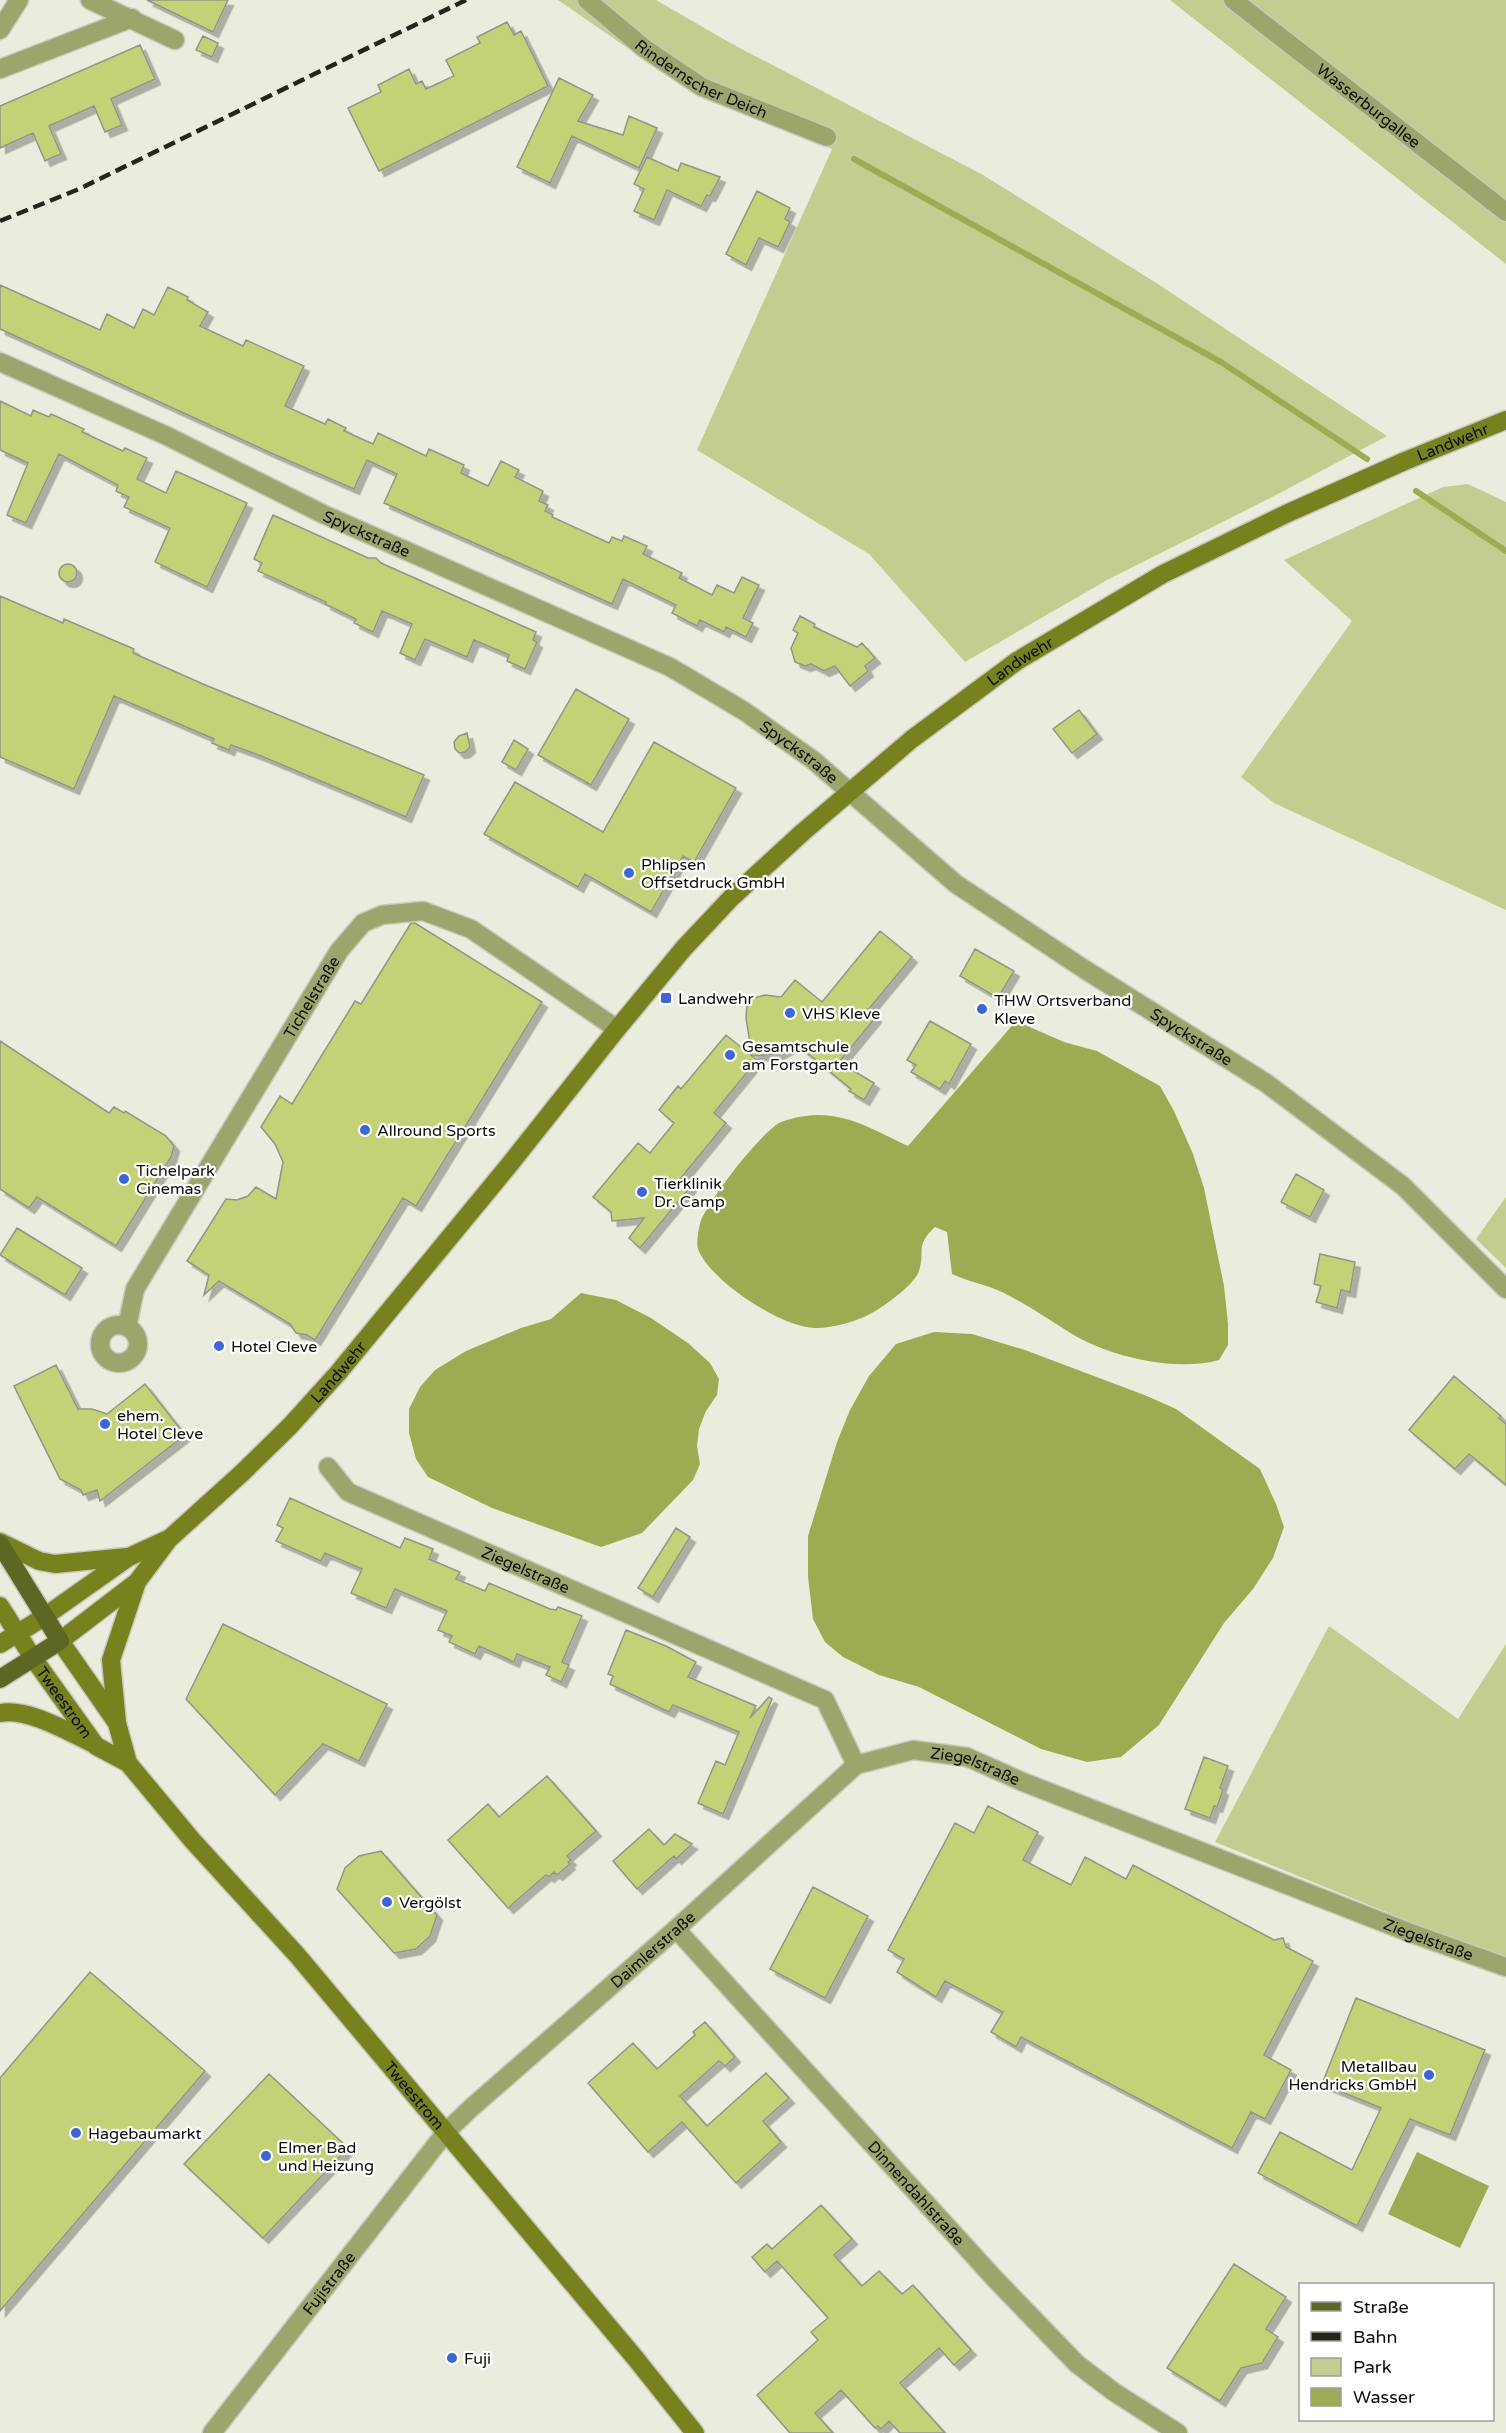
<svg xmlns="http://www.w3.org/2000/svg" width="1506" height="2433" font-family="'Varela Round',sans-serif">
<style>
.green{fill:#c3cd90}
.water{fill:#9fab52}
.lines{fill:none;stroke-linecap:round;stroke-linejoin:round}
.stream{stroke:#9fab52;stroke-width:6}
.building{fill:#c4d177;stroke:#929587;stroke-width:1.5;filter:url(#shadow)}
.street-casing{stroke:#c6c9bc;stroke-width:21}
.secondary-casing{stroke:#c6c9bc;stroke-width:21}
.primary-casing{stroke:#c6c9bc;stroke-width:21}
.street{stroke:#9ca56c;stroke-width:18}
.secondary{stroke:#77821f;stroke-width:18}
.primary{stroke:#5e6624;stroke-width:18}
.rail{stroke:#24251f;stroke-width:4.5;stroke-dasharray:12 6;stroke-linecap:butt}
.poi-dot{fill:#3c65d6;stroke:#fff;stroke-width:2}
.labels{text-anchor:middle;stroke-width:4.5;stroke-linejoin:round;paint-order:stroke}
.street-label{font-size:16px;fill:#0b0c07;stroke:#fff}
.poi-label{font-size:16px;fill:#0b0c07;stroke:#fff;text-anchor:start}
</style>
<defs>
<filter id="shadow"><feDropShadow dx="5.5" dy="5.5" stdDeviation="0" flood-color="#0004"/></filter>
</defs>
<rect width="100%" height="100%" fill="#eaedde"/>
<path class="green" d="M558 0H656L734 45 983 175 1158 284 1387 436 1278 494 1109 579 965 662 869 554 697 450 832 149 697 96Z
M1170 0H1506V264Z
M1468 484 1506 502V910L1274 803 1241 777 1352 621 1284 560 1443 487Z
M1506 1197V1268L1476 1239Z
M1329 1626 1458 1719 1506 1644V1961L1215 1842Z"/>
<path class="water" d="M1016 1021 1064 1042 1097 1051 1160 1086 1174 1111 1193 1154 1204 1188 1224 1286 1228 1324V1345L1219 1360C1176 1372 1110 1357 1072 1334 1049 1320 1028 1305 1004 1293 988 1285 969 1282 952 1274L947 1232 935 1227C914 1247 926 1249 919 1271 916 1282 890 1302 880 1308 863 1320 836 1328 815 1328 781 1327 710 1281 698 1249 696 1242 699 1224 702 1218 713 1195 758 1136 779 1123 785 1120 798 1117 805 1116 843 1110 876 1131 908 1146Z
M581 1293 616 1300 651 1318 688 1343 710 1363 719 1379 717 1395 706 1411 699 1429 697 1446 700 1464 693 1480 642 1533 601 1547 492 1508 428 1477 416 1459 409 1433V1409L420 1387 435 1370 466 1351 521 1328 551 1319Z
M934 1332 972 1334 1025 1350 1147 1396 1176 1409 1260 1469 1276 1504 1284 1527 1273 1558 1253 1589 1224 1623 1159 1725 1121 1757 1087 1762 1041 1749 919 1687 879 1675 843 1657 825 1642 813 1619 808 1577V1536L837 1442 850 1410 869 1376 896 1344Z
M1417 2152 1489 2186 1460 2248 1388 2214Z"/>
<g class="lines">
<path class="stream" d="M854 159 1221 362 1367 459
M1416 491 1506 551"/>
</g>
<path class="building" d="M147 0H228L213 32Z
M507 22 514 35 521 31 548 86 379 171 348 108 381 92 378 85 409 69 416 84 422 81 426 89 454 76 446 60 480 43 477 37Z
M203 36 218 43 212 57 196 50Z
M140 45 155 79 111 99 122 125 105 132 94 106 49 126 61 154 53 157 45 161 33 133 0 148V106Z
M559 78 593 95 578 121 623 135 629 116 657 128 639 168 572 136 550 183 517 167Z
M647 157 678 171 681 163 720 177 710 196 707 195 701 206 667 190 654 220 634 211 644 189 634 184Z
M757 191 790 208 785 219 790 222 778 247 759 238 746 265 726 254Z
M0 285 100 330 107 314 134 328 143 309 154 315 168 287 188 297 187 300 208 312 200 326 243 346 246 340 304 366 285 406 325 424 328 419 346 428 344 431 373 444 378 433 426 456 429 449 464 465 461 473 488 486 501 461 519 470 515 477 543 491 539 501 548 505 545 511 553 515 552 517 609 543 612 537 622 541 624 536 647 546 643 554 682 573 679 578 712 595 717 585 734 593 742 577 759 585 743 618 753 623 746 637 726 627 724 632 700 620 697 626 672 613 676 605 623 579 612 604 384 503 397 474 367 460 354 489 271 453 0 329Z
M0 401 31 416 33 410 49 417 51 414 84 429 82 432 123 451 125 448 147 458 137 479 166 493 176 471 247 503 207 587 155 562 170 528 124 507 129 497 116 491 118 485 59 454 26 523 7 515 28 463 0 450Z
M273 515 368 558H376L381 563 536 632 533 640 537 642 525 669 507 661 509 655 474 640 467 657 425 639 415 660 400 653 412 624 382 611 373 632 354 623 356 619 325 604 326 602 258 571 262 563 254 559Z
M59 573a9 9 0 1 1 18 0a9 9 0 1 1-18 0Z
M0 596 63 623 64 619 134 649 133 653 203 684 424 775 406 817 261 756 231 745 229 750 212 743 214 739 114 696 74 789 0 757Z
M800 616 815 624 814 627 857 647 862 643 875 658 865 666 868 671 850 686 835 666 824 671 811 664 805 666 795 662 791 648 798 633 793 630Z
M576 689 629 719 591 785 538 755Z
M1079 710 1097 734 1072 753 1053 729Z
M467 733 470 747 465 752 459 753 455 749 454 742 459 736Z
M514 740 528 749 516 770 502 762Z
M654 742 736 788 694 862 683 856 651 912 585 874 578 887 484 834 515 782 603 832Z
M411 923H415L542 1002 416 1206 403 1198 315 1340 307 1335 296 1333 290 1324 219 1281 204 1295 209 1275 187 1261 226 1199 237 1200 248 1196 256 1187 276 1199 283 1162 275 1144 261 1127 280 1096 292 1104 355 1001 361 1004Z
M880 931 912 957 868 1010 876 1017 839 1062 874 1083 864 1100 849 1091 851 1089 796 1044 778 1054 752 1056 746 1018 747 1003 751 999 765 995 781 997 795 980 822 1002Z
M975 949 1014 971 998 998 960 976Z
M930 1021 971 1044 949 1084 945 1081 940 1089 911 1072 916 1065 907 1060Z
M726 1035 757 1060 714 1113 726 1123 681 1178 691 1186 640 1248 629 1238 644 1218 612 1221 611 1212 593 1197 638 1143 650 1153 674 1123 659 1110 678 1086 681 1089Z
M0 1041 109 1113 114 1107 124 1113 125 1111 166 1136 174 1146 171 1157 116 1246 37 1197 29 1208 0 1189Z
M1296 1174 1324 1190 1310 1217 1281 1202Z
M17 1228 82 1268 65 1295 0 1255Z
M1320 1254 1355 1262 1350 1292 1341 1290 1337 1308 1316 1302 1321 1286 1314 1284Z
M56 1365 78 1409H92L107 1414 145 1384 185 1435 100 1501 97 1490 83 1495 81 1490 60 1479 14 1386Z
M1454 1376 1501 1416 1499 1418 1506 1424V1485L1469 1454 1455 1469 1409 1430Z
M290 1498 400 1548 405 1538 433 1549 429 1559 460 1572 456 1579 485 1591 489 1583 550 1609 556 1610 558 1607 582 1616 562 1662 569 1665 561 1682 546 1675 550 1667 517 1654 514 1662 479 1646 475 1654 449 1642 452 1636 438 1630 447 1611 395 1589 386 1608 351 1593 362 1569 325 1553 321 1561 276 1541 283 1528 277 1525Z
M676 1528 690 1537 653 1597 638 1588Z
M223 1624 387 1704 359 1761 323 1744 275 1795 186 1699Z
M626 1630 666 1646 696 1662 688 1677 756 1706 750 1718 769 1697 772 1699 723 1814 698 1803 716 1761 725 1765 739 1732 673 1705 669 1712 610 1684 613 1676 608 1674Z
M1204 1757 1228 1766 1220 1788 1223 1790 1217 1807 1214 1806 1210 1818 1185 1809Z
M547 1776 596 1831 567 1856 571 1860 568 1862 570 1864 557 1875 554 1872 549 1877 546 1875 508 1908 448 1840 488 1804 499 1817Z
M988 1806 1038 1832 1023 1860 1071 1885 1085 1857 1126 1879 1133 1865 1274 1940 1283 1938 1286 1947 1313 1961 1264 2055 1291 2070 1265 2119 1251 2112 1232 2148 1021 2037 1016 2047 991 2032 1003 2012 945 1981 936 1997 897 1972 904 1959 888 1950 955 1823 974 1833Z
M649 1829 664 1845 675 1834 692 1844 676 1859 674 1856 637 1889 613 1861Z
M381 1851 437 1915 430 1936 416 1949 394 1953 337 1889 345 1868 359 1856Z
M813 1887 868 1916 825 1998 770 1969Z
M90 1972 205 2071 0 2311V2078Z
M1356 1998 1485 2050 1450 2135 1410 2119 1357 2226 1258 2173 1280 2132 1352 2170 1381 2108 1322 2084Z
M705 2022 735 2057 725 2066 719 2061 680 2096 707 2126 766 2073 789 2098 763 2121 781 2142 736 2183 682 2122 648 2152 588 2083 633 2043 657 2069 695 2035 693 2032Z
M269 2074 348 2148 263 2238 184 2164Z
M821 2205 852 2239 834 2255 862 2286 879 2271 902 2294 913 2285 971 2350 954 2365 939 2348 900 2383 945 2433H900L889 2421 881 2429 878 2426 875 2428 841 2390 815 2413 833 2433H790L757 2395 818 2340 811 2332 828 2318 777 2261 765 2272 752 2257 767 2244 772 2249Z
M1234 2264 1286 2297 1266 2329 1278 2337 1262 2363 1241 2368 1220 2401 1167 2368Z"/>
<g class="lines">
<defs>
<g id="street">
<path d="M90 0 175 40"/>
<path id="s1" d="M587 0 644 48 702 87 827 137"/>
<path id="s2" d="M1233 0 1506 212"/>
<path d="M0 30 19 0"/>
<path d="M0 69 132 18"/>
<path id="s3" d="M0 362 167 436 325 515 670 667 744 711 813 760 956 884 1084 969 1266 1083 1403 1186 1506 1289"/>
<circle cx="119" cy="1344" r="19"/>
<path id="s4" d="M127 1327 135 1289 339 951 363 923 382 915 423 911 471 929 617 1029"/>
<path id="s5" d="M328 1467 348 1492 825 1700 856 1765 913 1750 967 1757 1023 1782 1408 1932 1506 1967"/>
<path id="s6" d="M676 1929 995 2279 1077 2364 1114 2392 1178 2433"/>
<path id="s7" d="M212 2433 446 2132 471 2108 676 1929 856 1765"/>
</g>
<g id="secondary">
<path d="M0 1542 39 1561 55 1564 127 1557"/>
<path id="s8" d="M0 1606 33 1658 96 1746 128 1763 192 1840 297 1955 636 2359 695 2433"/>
<path d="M0 1644 44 1617 129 1557 166 1540"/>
<path d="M0 1713C29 1708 68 1732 94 1744"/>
<path d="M117 1723 111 1660 137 1582"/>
<path id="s9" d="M128 1763 117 1723 60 1641 137 1582 169 1539 242 1473 290 1426 338 1373 510 1164 617 1029 684 948 731 898 803 832 912 739 1017 661 1163 574 1288 513 1405 461 1506 420"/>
</g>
<path id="primary" d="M0 1544 60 1641 0 1679"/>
</defs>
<use href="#street" class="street-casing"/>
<use href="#secondary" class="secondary-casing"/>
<use href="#primary" class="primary-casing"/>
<use href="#street" class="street"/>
<use href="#secondary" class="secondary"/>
<use href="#primary" class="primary"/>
<path class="rail" d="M0 221 79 189 466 0"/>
</g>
<g class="poi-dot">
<circle cx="629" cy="873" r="6"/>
<rect x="660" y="992" width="12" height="12" rx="3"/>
<circle cx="982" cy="1009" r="6"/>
<circle cx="790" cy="1013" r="6"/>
<circle cx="730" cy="1055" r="6"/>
<circle cx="365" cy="1130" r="6"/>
<circle cx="124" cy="1179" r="6"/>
<circle cx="642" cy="1192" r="6"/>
<circle cx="219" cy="1346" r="6"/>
<circle cx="105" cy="1424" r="6"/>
<circle cx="387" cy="1902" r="6"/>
<circle cx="1429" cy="2075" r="6"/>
<circle cx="76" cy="2133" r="6"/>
<circle cx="266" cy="2156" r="6"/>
<circle cx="452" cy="2358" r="6"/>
</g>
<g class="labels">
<g class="street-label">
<text dy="6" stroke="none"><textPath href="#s1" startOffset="140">Rindernscher Deich</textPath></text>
<text dy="6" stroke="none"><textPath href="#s2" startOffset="172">Wasserburgallee</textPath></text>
<text dy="6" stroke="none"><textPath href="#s9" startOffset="2006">Landwehr</textPath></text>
<text dy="6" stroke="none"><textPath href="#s3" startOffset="405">Spyckstraße</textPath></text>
<text dy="6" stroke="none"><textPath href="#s9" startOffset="1520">Landwehr</textPath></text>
<text dy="6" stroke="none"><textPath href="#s3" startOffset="891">Spyckstraße</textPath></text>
<text dy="6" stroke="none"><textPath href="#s4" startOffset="380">Tichelstraße</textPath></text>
<text dy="6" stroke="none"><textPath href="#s3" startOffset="1377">Spyckstraße</textPath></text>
<text dy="6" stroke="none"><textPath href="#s9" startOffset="530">Landwehr</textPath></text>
<text dy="6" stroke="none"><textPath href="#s5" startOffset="226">Ziegelstraße</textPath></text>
<text dy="6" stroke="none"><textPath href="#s8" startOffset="116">Tweestrom</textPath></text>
<text dy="6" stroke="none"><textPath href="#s5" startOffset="748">Ziegelstraße</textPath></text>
<text dy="6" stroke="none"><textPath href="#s5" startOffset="1234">Ziegelstraße</textPath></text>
<text dy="6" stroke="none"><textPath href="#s7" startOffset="657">Daimlerstraße</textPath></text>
<text dy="6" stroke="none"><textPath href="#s8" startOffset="645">Tweestrom</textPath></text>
<text dy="6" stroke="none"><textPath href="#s6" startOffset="357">Dinnendahlstraße</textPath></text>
<text dy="6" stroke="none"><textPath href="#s7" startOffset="190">Fujistraße</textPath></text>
</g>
<g class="poi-label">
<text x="641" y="870">Phlipsen<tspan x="641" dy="18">Offsetdruck GmbH</tspan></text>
<text x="678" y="1004">Landwehr</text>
<text x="994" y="1006">THW Ortsverband<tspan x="994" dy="18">Kleve</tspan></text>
<text x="802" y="1019">VHS Kleve</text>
<text x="742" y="1052">Gesamtschule<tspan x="742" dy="18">am Forstgarten</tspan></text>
<text x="377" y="1136">Allround Sports</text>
<text x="136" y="1176">Tichelpark<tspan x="136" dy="18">Cinemas</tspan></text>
<text x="654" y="1189">Tierklinik<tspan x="654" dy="18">Dr. Camp</tspan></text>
<text x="231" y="1352">Hotel Cleve</text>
<text x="117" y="1421">ehem.<tspan x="117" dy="18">Hotel Cleve</tspan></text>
<text x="399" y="1908">Vergölst</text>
<text x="1417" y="2072" text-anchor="end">Metallbau<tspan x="1417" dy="18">Hendricks GmbH</tspan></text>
<text x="88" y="2139">Hagebaumarkt</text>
<text x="278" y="2153">Elmer Bad<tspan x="278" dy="18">und Heizung</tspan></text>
<text x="464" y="2364">Fuji</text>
</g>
</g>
<rect x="1299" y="2283" width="195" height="138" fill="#ffffff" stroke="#9d9e9c" stroke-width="1.5"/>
<rect x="1311" y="2302" width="30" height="9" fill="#5e6624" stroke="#9d9e9c" stroke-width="1.5"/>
<text x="1353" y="2313" font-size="18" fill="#0b0c07">Straße</text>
<rect x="1311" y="2332" width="30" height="9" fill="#24251f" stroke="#9d9e9c" stroke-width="1.5"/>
<text x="1353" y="2343" font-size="18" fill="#0b0c07">Bahn</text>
<rect x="1311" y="2358" width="30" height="18" fill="#c3cd90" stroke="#9d9e9c" stroke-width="1.5"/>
<text x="1353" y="2373" font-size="18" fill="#0b0c07">Park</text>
<rect x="1311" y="2388" width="30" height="18" fill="#9fab52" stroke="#9d9e9c" stroke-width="1.5"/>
<text x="1353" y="2403" font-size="18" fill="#0b0c07">Wasser</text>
</svg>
